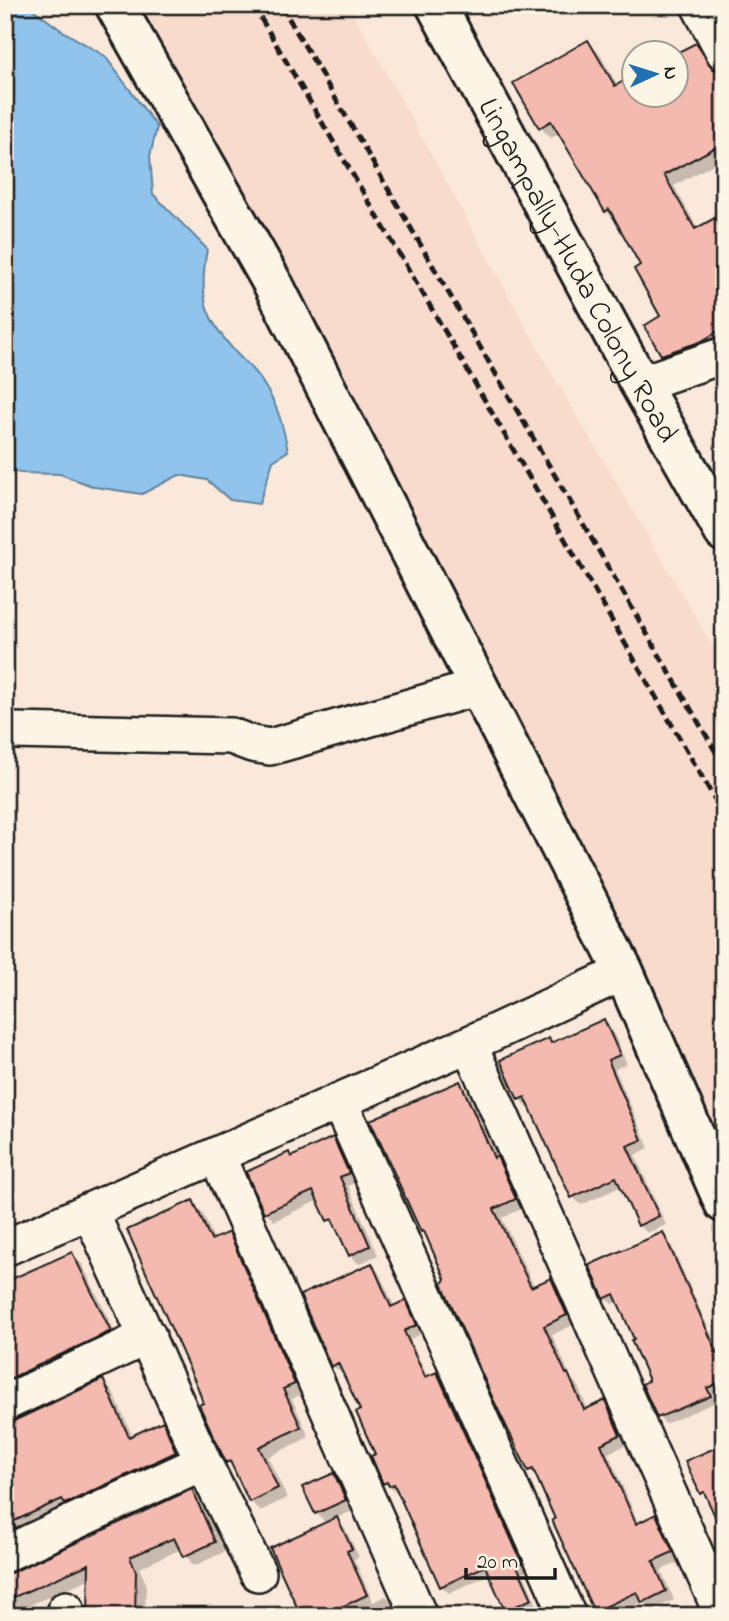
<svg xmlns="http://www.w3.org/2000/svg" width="729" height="1621" font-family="'Indie Flower',sans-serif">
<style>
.built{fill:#f8dbcd}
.water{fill:#90c4ed;stroke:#628199;stroke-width:2}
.shadow{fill:#0003}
.building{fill:#f4b9af;stroke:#1c1c1c;stroke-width:2}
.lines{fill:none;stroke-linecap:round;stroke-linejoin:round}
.minor-casing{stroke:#1c1c1c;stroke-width:40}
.tertiary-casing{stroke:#1c1c1c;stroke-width:44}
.minor{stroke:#fcf5e5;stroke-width:35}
.tertiary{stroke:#fcf5e5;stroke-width:38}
.rail{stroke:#1c1c1c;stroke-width:5;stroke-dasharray:10 5;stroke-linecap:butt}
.labels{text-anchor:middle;stroke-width:7;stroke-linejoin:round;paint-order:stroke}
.street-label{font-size:30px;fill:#1c1c1c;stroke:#fcf5e5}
</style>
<rect width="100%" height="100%" fill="#fae9da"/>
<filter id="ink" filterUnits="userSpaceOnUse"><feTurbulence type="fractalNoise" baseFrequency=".0143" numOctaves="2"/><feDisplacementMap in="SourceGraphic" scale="14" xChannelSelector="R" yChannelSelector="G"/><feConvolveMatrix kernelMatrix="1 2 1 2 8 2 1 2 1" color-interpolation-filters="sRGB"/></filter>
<g filter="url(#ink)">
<path class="built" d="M134 5H349L543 358 724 665V1152L635 956Z"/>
<path class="water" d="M5 5 30 7 61 30 105 56 157 127 150 156 153 194 207 249C198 299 205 319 239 356 248 365 258 374 264 385 278 406 283 426 288 451L273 461 259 504 230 500 207 480 179 475 142 494 95 487 60 474 20 473 5 469Z"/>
<path class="shadow" d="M588 42 599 53 618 86 634 77V94H676L696 45 707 56 717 72 724 74V158L674 186 698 229 724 215V346L674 366 663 354V317L643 266 618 223 606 211 560 133 551 138 540 127Z
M603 1021 612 1030 627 1064 615 1069 649 1148 635 1155 666 1225 647 1233 639 1225 622 1186 581 1205 573 1197 531 1106 528 1108 520 1099 502 1061 548 1040 552 1044Z
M459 1083 468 1092 498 1160 505 1167 523 1208 502 1218 523 1263 535 1288 551 1280 559 1289 575 1324 552 1335 572 1380 577 1384 588 1410 605 1402 614 1411 628 1444 608 1453 639 1524 656 1517 664 1525 680 1562 661 1570 674 1600 652 1610 643 1602 612 1616H600L595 1611 558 1519 539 1479 530 1470 444 1284 447 1279 428 1237 423 1231Z
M333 1139 341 1148 356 1182 348 1186 378 1255 359 1264 350 1255 319 1200 274 1221 266 1212 248 1173 288 1154 292 1158Z
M192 1202 202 1212 215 1241 228 1235 238 1244 303 1393 292 1399 309 1437 268 1457 287 1498 260 1511 250 1501 237 1472 228 1462 202 1406 205 1404Z
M663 1234 669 1240 724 1363V1390L712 1395 716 1402 665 1424 659 1417 650 1377 636 1340 619 1301 612 1304 606 1298Z
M72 1254 82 1264 120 1342 18 1389 9 1379 5 1381V1282Z
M372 1265 379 1273 395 1307 405 1303 413 1310 423 1333 410 1339 428 1378 437 1374 445 1381 528 1571 523 1573 538 1607 513 1616 507 1610 491 1574 449 1593 441 1586 398 1493 384 1483 362 1411 344 1372 341 1373 333 1366Z
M102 1382 113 1392 133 1437 162 1423 173 1434 186 1463 5 1547V1426Z
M334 1475 343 1484 355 1510 336 1518 345 1528 359 1557 354 1559 373 1602 386 1596 394 1604 400 1616H303L327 1524 316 1513Z
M191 1492 202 1502 224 1552 194 1566 181 1549 139 1568 146 1583 145 1614 223 1616H90L91 1578 5 1616V1576Z
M724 1537V1552L718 1540Z"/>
<path class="building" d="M588 40 615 86 634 75V94H676V53L696 43 713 69 724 72V143L664 175 695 229 724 213V328L700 342 661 355 644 326 660 316 634 269 640 265 609 209 605 212 551 121 539 128 513 83Z
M604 1019 620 1055 608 1060 642 1140 627 1146 659 1216 638 1226 616 1177 571 1198 525 1097 518 1100 500 1060 549 1038 551 1043Z
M460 1081 494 1158 497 1156 516 1199 494 1209 514 1252 531 1287 551 1278 567 1315 544 1326 566 1374 568 1373 584 1410 605 1400 620 1435 601 1444 636 1524 656 1514 673 1552 653 1561 666 1591 642 1603 637 1592 594 1612 552 1520 555 1519 533 1469 528 1471 493 1399 442 1284 445 1279 424 1231 421 1232 370 1120Z
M333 1137 349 1173 340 1177 370 1246 349 1256 332 1219 327 1221 313 1191 264 1213 246 1172 289 1152 291 1157Z
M193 1200 211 1240 229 1232 295 1384 283 1389 301 1427 259 1447 278 1488 249 1502 230 1461 226 1463 199 1405 203 1403 198 1388 127 1230Z
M663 1232 724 1368V1381L707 1388 711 1396 657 1418 642 1384 648 1381V1378L631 1340 634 1339 614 1294 604 1299 589 1265Z
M72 1252 111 1331 7 1380 5 1282Z
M372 1263 391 1307 406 1300 417 1325 404 1331 425 1377 437 1372 522 1563 517 1566 532 1599 505 1611 485 1566 440 1587 394 1484 389 1486 387 1482 383 1484 371 1456 375 1454 356 1412 360 1410 338 1363 331 1367 300 1295Z
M103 1379 129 1437 163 1421 176 1452 65 1504 62 1499 12 1522 15 1527 5 1532V1425Z
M724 1444V1536L704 1492 700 1494 685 1461Z
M334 1473 346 1500 315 1514 302 1487Z
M192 1489 215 1542 183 1557 174 1538 130 1557 136 1572 135 1616H88L89 1564 5 1601V1574L13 1572Z
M337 1517 352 1549 347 1551 367 1595 322 1616H301L270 1548Z"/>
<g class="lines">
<defs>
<path id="minor" d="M699 5 724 52
M640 384 724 355
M14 731 231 736 252 744 270 747 479 687
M469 1044 723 1616
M339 1101 568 1616
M217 1156 419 1616
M90 1211 203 1462 258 1573
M5 1248 469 1044 624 972
M5 1403 148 1336
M5 1554 203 1462
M65 1616 66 1609"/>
<g id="tertiary">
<path d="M115 5 274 286 624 972 724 1203"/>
<path id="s1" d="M436 5 640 384 724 532"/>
</g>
</defs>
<use href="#minor" class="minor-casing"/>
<use href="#tertiary" class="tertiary-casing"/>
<use href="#minor" class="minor"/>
<use href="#tertiary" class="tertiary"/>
<path class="rail" d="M253 5 450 340 724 815
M281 5 724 766"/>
</g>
</g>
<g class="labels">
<g class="street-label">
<text dy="10" stroke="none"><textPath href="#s1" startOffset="301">Lingampally-Huda Colony Road</textPath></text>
</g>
</g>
<rect width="729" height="1621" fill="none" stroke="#fcf5e5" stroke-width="28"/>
<rect x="14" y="14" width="701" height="1593" fill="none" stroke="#1c1c1c" stroke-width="2.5" filter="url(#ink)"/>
<g transform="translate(655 74) rotate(86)"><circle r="33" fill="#fcf5e5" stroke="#a29e95" stroke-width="2"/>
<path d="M0-5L12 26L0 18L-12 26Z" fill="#1f6fb2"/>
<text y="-10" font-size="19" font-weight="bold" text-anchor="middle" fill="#1c1c1c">N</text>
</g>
<path d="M466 1568v10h89v-10" fill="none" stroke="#1c1c1c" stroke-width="3.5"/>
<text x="477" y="1568" font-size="21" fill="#1c1c1c" stroke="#fcf5e5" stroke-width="5" paint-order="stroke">20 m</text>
</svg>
